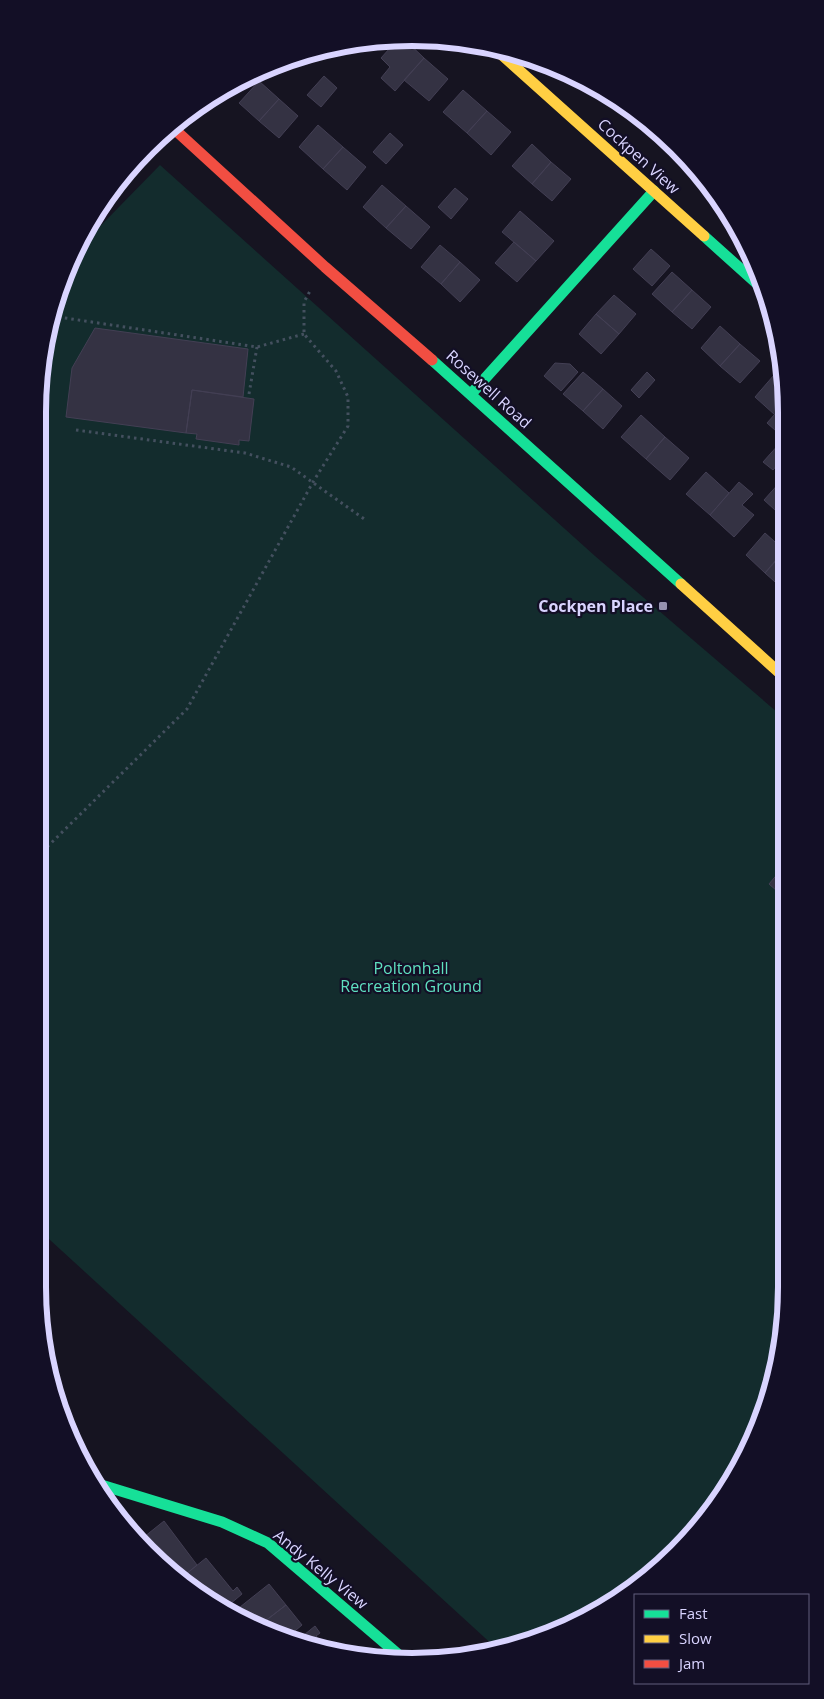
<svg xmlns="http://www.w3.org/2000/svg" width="824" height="1699" font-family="'Open Sans',sans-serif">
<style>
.green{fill:#132c2d}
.building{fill:#343243;stroke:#433f54}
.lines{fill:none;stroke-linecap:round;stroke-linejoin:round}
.path{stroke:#44505f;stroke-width:3;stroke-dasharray:2.5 4;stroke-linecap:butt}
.fast{stroke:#16e098;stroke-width:11}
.slow{stroke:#ffcf43;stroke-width:11}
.jam{stroke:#f24e42;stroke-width:11}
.poi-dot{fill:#9591b1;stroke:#130f26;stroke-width:2}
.labels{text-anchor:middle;stroke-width:4.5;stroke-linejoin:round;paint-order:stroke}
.street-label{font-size:16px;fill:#d9d4ff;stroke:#130f26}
.poi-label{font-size:16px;font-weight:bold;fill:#d9d4ff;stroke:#130f26;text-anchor:end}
.park-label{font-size:16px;fill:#5fe0c0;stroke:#130f26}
.rim{fill:none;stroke:#d9d4ff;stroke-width:6}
</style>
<rect width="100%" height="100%" fill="#161421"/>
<path class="green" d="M160 165 595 556 784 718 786 1287 779 1360 758 1431 724 1495 677 1552 578 1623 496 1648 38 1229V412L45 339 66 268 74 253Z"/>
<path class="building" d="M403 38 424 58 395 91 381 78 390 67 381 58 398 39Z
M424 58 448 79 429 101 404 80Z
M324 76 337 88 321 107 307 95Z
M259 81 279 99 259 121 239 103Z
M463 90 487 111 467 133 443 112Z
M279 99 298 116 279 138 259 121Z
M487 111 511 132 491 155 467 133Z
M318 125 343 147 323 169 299 147Z
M390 133 403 145 386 164 373 152Z
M532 144 551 162 532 184 512 166Z
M343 147 366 167 347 190 323 169Z
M551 162 571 179 552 201 532 184Z
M382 185 406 206 386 228 363 207Z
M455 188 468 199 451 219 438 207Z
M406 206 430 227 411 249 386 228Z
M520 211 554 241 536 261 502 232Z
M514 242 536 261 517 282 495 263Z
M440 245 460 262 441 284 421 267Z
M651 249 670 266 652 286 633 269Z
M460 262 480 280 460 302 441 284Z
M672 272 692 290 672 312 652 294Z
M692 290 711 307 692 329 672 312Z
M614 295 636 314 619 334 596 314Z
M596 314 619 334 601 354 579 334Z
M720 326 740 344 720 366 701 348Z
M95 328 248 349 243 397 192 390 186 433 66 417 72 368Z
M740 344 760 361 740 383 720 366Z
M555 363 570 364 578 372 561 391 544 376Z
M583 372 603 389 583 411 563 394Z
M647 372 655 380 639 398 631 390Z
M774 375 783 383V405L775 415 755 397Z
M603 389 622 406 603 429 583 411Z
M192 390 254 399 249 441 239 440V445L196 439 197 434 186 433Z
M783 405 784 438 767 423Z
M641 415 665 437 646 459 621 437Z
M665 437 689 458 670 480 646 459Z
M780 443 784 446V457L773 470 763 462Z
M706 472 729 493 710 515 686 494Z
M781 481 784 484V500L775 510 764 500Z
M739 482 753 494 742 505 754 515 734 537 710 515Z
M765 533 784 550 765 573 746 555Z
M784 552V590L765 573Z
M785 865V898L769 884Z
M164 1521 197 1565 180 1579 165 1568 139 1541Z
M206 1558 233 1591 237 1587 242 1594 223 1610 180 1579Z
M269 1584 286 1605 260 1625 239 1617 235 1611Z
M286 1605 302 1625 289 1636 260 1625Z
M315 1626 320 1633 316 1636 326 1650 299 1639Z"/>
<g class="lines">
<path class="path" d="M52 316 257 347 304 334
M249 394 257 347
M76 430 245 453 291 467 367 521
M38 856 187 709 313 482 348 426V397L336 371 304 334V302L310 291"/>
<path class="fast" d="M704 236 764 290
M432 360 681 584
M471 394 654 191
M98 1484 222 1522 268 1543 400 1656"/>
<path class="slow" d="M493 47 704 236
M681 584 784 677"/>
<path class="jam" d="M172 127 325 267 432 360"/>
</g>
<rect class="poi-dot" x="658" y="601" width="10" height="10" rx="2.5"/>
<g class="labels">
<g class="street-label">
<text transform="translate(639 156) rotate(42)" y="6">Cockpen View</text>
<text transform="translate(489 389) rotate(42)" y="6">Rosewell Road</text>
<text transform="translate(321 1569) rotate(39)" y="6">Andy Kelly View</text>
</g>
<g class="poi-label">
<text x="653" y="612">Cockpen Place</text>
</g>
<g class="park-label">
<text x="411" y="974">Poltonhall<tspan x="411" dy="18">Recreation Ground</tspan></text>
</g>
</g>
<path d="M0 0H824V1699H0ZM412 46H412A366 366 0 0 1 778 412V1287A366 366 0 0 1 412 1653H412A366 366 0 0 1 46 1287V412A366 366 0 0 1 412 46Z" fill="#130f26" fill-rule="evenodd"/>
<path class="rim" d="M412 46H412A366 366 0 0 1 778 412V1287A366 366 0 0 1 412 1653H412A366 366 0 0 1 46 1287V412A366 366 0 0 1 412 46Z"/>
<rect x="634" y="1594" width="175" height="90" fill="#130f26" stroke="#625e7d"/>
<rect x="644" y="1610" width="25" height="8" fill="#16e098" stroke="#625e7d"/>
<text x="679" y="1619" font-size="15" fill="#d9d4ff">Fast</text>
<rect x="644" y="1635" width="25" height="8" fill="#ffcf43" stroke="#625e7d"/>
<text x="679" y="1644" font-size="15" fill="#d9d4ff">Slow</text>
<rect x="644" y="1660" width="25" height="8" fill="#f24e42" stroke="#625e7d"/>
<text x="679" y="1669" font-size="15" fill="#d9d4ff">Jam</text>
</svg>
